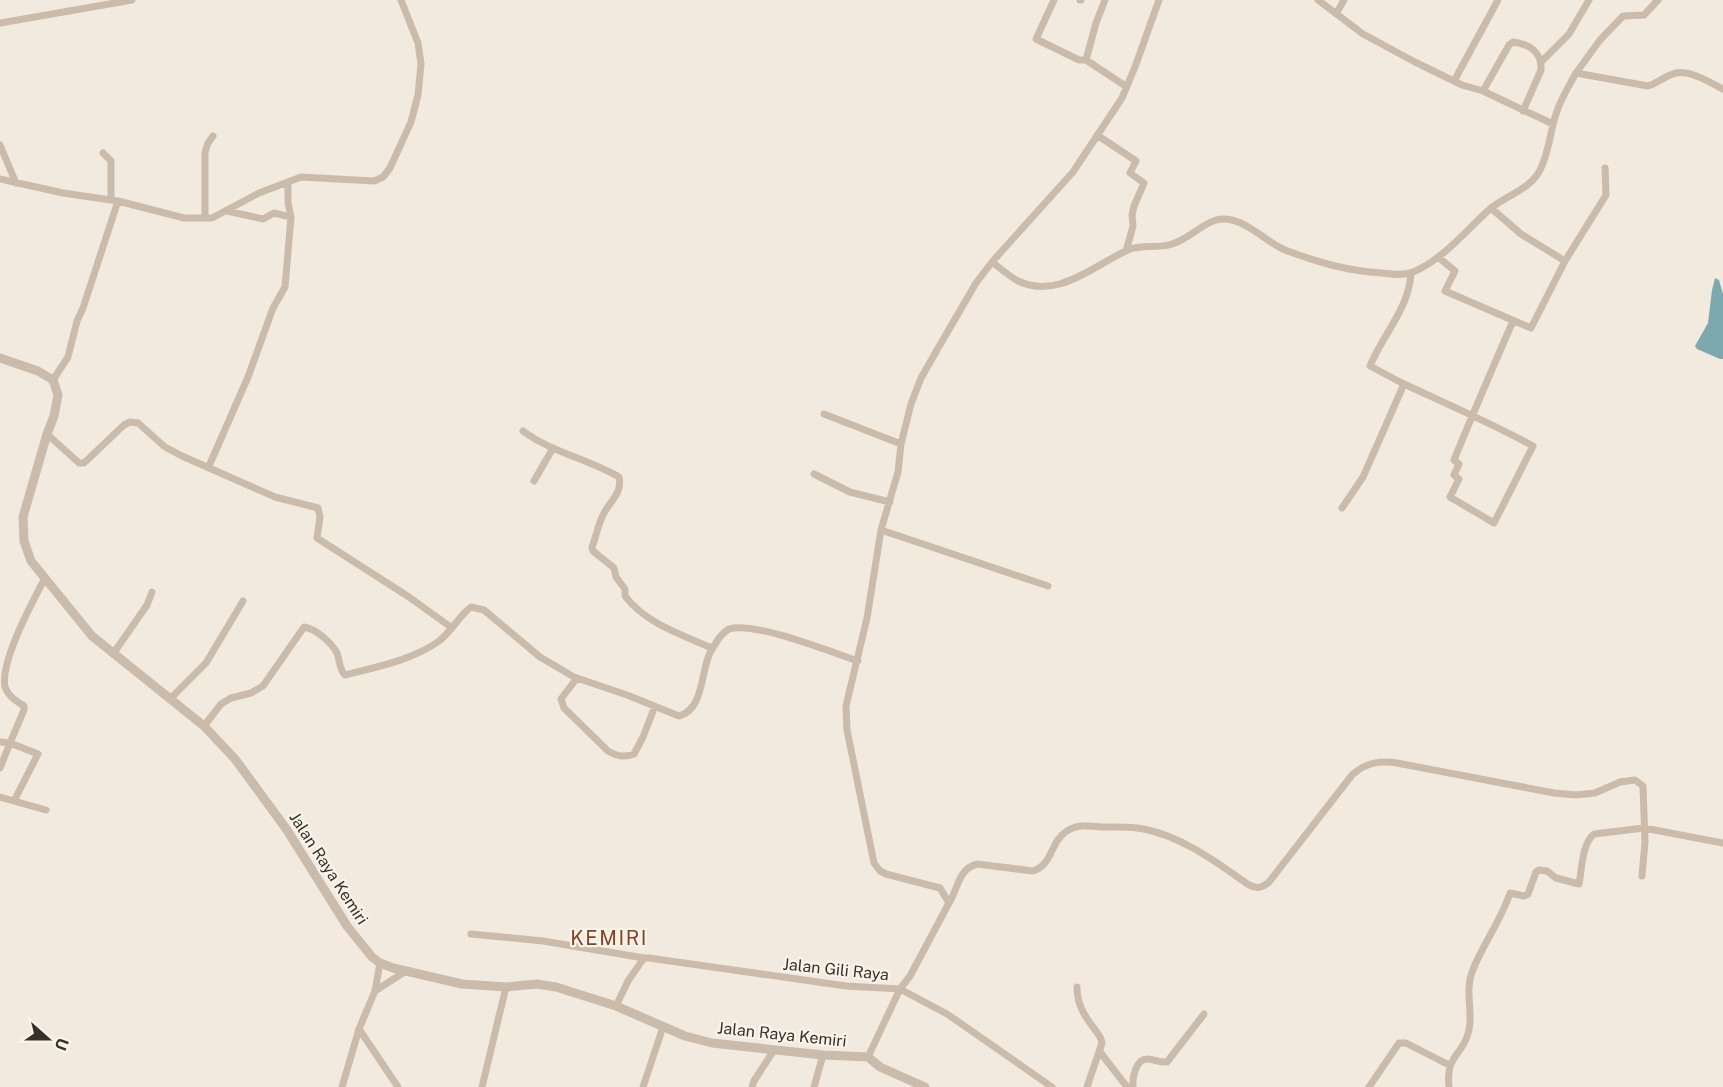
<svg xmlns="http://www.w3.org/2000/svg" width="1723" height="1087" font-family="'Public Sans',sans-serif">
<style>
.water{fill:#7da9ae}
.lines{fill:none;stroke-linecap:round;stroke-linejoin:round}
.minor{stroke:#cabbaa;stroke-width:7}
.tertiary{stroke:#cabbaa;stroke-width:9}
.labels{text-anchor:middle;stroke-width:4.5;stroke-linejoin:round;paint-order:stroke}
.street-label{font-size:16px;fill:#372f29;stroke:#f9f4ea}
.quarter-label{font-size:20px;letter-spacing:1.5px;fill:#844324;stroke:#f9f4ea}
</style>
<rect width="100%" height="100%" fill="#f2eade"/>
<path class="water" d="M1715 278 1719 280 1723 294V359H1720L1697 349 1695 346 1708 323 1712 290Z"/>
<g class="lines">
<path class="minor" d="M1054 0 1036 39 1079 60H1086L1127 87
M1080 0H1081
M1318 0 1363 34 1415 62 1462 85 1483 91 1553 124
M1336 14 1344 0
M0 23 132 0
M1086 60 1096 23 1105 0
M1541 62 1569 34 1589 0
M1576 73 1600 40 1623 16 1644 15 1658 0
M1454 81 1498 0
M1483 91 1509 45 1513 42C1529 44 1542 52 1541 70L1523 111
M1097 135 1136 161 1130 173 1144 183 1134 206 1132 215 1133 226 1126 251
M0 145 16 183
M103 153 111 161V199
M0 179 63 193 118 201
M1491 208 1521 234 1565 261
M227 211 263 219 274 213 291 217
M205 218H212L259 193 301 177 374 181 383 177 390 168 411 122 418 95 421 64 418 43 401 0
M1438 257 1455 271 1445 291 1531 328 1565 261 1606 195 1605 168
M992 262 1073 172 1122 98 1135 67 1159 0
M53 380 68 357 77 321 83 308 118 201 184 218H205V152L208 143 213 136
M1404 384C1447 404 1491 423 1533 446L1494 523 1450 497 1459 479 1454 475 1459 464 1454 460C1473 413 1493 367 1513 321
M824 414 901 444
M523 431C551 452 588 459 619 477 623 493 609 502 603 515 598 525 596 537 592 547L593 551 614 568 616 577 625 589V596C645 623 682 635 712 648
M47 434 79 463H84L124 425 130 422 138 423 165 447 182 456 275 497 318 508 320 517 317 538 409 597 452 628
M209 466 248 377 273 308 285 287 291 217 288 203V182
M814 474 850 492 890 502
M534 481 553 448
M1342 508 1363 477 1404 384 1370 366C1383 334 1409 309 1411 273
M881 530 1048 586
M113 654 147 605 152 592
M577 678 561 699 564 708 608 751C617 756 624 758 634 754L643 737 655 706
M171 698 206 663 243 601
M204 726 221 704 231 698 251 693 263 686 304 627C316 629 331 642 337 653 340 661 339 669 345 675 376 667 413 660 439 641 451 632 459 616 471 607L484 610 540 657 574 677 627 695 679 716C702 710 701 677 708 658 710 650 715 645 719 638 722 635 725 631 729 629 754 621 831 652 858 661
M0 742 10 743 24 710V706C16 701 8 696 5 687 0 661 33 601 45 578
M0 768 10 743 38 754 14 801
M0 797 46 810
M949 903C958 889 958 869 977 864L1033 871C1053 865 1050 841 1067 831 1077 824 1091 826 1103 827 1116 827 1131 826 1144 829 1183 837 1216 862 1249 885 1257 889 1262 888 1269 882L1352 775C1365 763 1379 760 1397 763L1554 793 1576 795 1595 793 1620 782 1635 780 1643 786 1645 842 1642 876
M471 934 543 941 644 958
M1077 987C1077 1003 1083 1014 1093 1027 1097 1033 1101 1036 1102 1043L1087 1087
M375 991 406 971
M616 1006 628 981 644 958H649L846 986 900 989 947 1014 1052 1087
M359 1029 398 1087
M1100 1052 1127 1087
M868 1057 900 989 910 976 949 903 940 888 886 874 880 871 874 863 847 730 846 706 867 618 881 530 898 472 901 444 911 404 921 378 937 350 976 283 992 262C1001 269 1009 276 1018 281 1058 300 1094 265 1128 250 1141 244 1158 249 1172 244 1189 239 1200 225 1216 220 1240 213 1264 241 1285 250 1317 262 1347 271 1382 273 1392 274 1403 276 1413 272 1444 259 1466 230 1490 209 1505 196 1531 189 1540 170 1549 153 1550 132 1556 114 1560 100 1569 86 1576 73L1648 86C1658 83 1666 75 1676 73 1690 70 1711 83 1723 89
M342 1087 359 1029 375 991 380 963
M482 1087 506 987
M643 1087 663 1027
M752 1087 754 1081 774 1050
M814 1087 823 1055
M1133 1087C1132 1078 1136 1059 1147 1059 1154 1059 1160 1063 1167 1062L1204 1014
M1369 1087 1399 1043H1406L1449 1065
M1449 1087C1446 1057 1458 1059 1467 1037 1475 1016 1464 993 1472 972 1482 945 1501 921 1510 893L1524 896 1528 894 1536 872 1539 870 1547 871 1556 878 1579 884C1582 869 1582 843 1594 834L1644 828 1723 843"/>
<path class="tertiary" d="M0 358 38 371 53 380 58 395 54 416 47 434 23 517 24 541 31 561 92 636 204 726 235 759 287 830 347 926 372 957 380 963 393 968 462 984 506 987 537 984 556 987 616 1006 685 1036 712 1043 823 1055 868 1057 880 1067 925 1087"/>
</g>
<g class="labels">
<g class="street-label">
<text transform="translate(329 868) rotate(57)" y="6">Jalan Raya Kemiri</text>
<text transform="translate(836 969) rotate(6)" y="6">Jalan Gili Raya</text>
<text transform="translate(782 1034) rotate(6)" y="6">Jalan Raya Kemiri</text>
</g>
<g class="quarter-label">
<text x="609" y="945">KEMIRI</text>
</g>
</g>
<g transform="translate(48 1039) rotate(111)" stroke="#f9f4ea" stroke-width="4.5" paint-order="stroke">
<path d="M0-4.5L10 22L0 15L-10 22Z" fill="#372f29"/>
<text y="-9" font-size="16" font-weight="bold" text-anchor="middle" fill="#372f29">U</text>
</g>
</svg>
